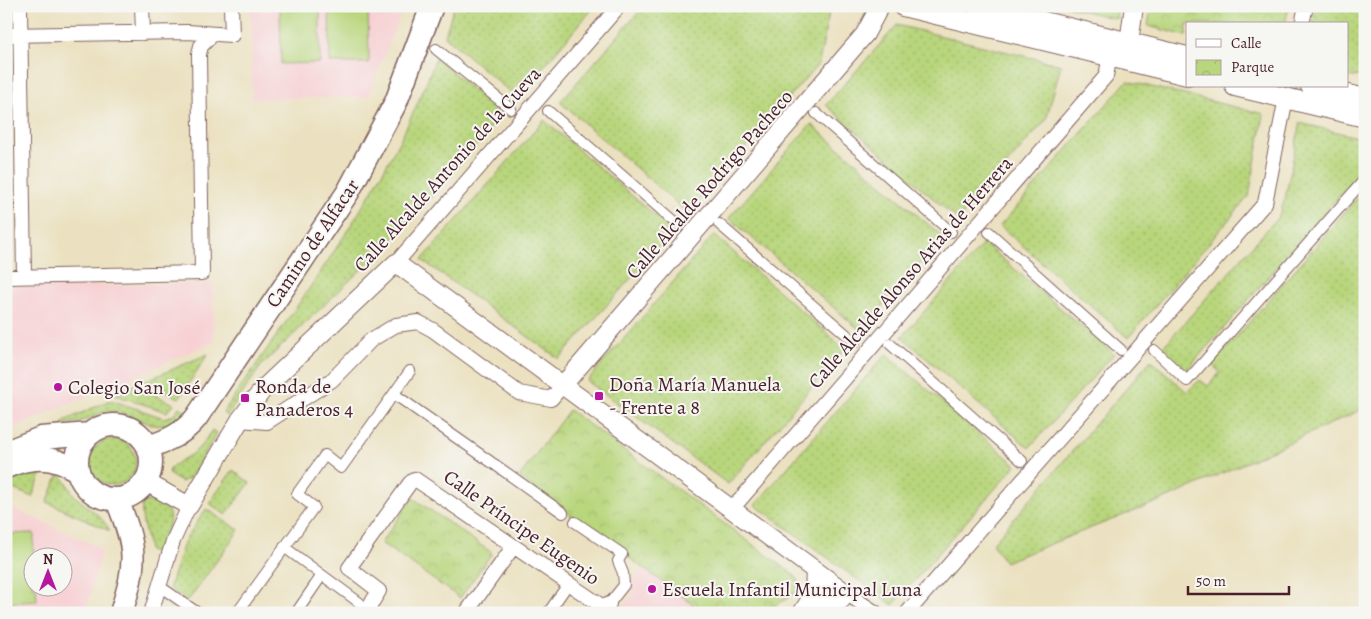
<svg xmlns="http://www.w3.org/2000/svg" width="1371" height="619" font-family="Alegreya,serif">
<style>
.built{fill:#f7cfd2;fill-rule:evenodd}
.grass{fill:url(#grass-dots);stroke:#817a54}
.park{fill:url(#park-crowns);stroke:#817a54}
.pitch{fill:#b8d67c;stroke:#817a54}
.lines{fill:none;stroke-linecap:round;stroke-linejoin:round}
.pedestrian-casing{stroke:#82635f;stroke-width:12}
.minor-casing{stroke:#82635f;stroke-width:16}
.tertiary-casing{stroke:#82635f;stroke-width:20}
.secondary-casing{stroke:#82635f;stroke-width:22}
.primary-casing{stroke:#82635f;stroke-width:25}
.pedestrian{stroke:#fff;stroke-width:10}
.minor{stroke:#fff;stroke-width:14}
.tertiary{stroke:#fff;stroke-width:18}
.secondary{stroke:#fff;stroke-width:20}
.primary{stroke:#fff;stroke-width:22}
.poi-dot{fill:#b5179e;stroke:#f6f6f2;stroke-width:2}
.labels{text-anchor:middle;stroke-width:4;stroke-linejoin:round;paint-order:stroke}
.street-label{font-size:20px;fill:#4a1f2b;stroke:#f6f6f2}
.poi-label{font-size:20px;fill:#4a1f2b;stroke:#f6f6f2;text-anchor:start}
</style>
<defs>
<pattern id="grass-dots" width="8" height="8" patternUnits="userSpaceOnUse" patternTransform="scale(1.25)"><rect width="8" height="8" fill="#b8d67c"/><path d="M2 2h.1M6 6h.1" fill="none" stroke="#a0b76b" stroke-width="1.8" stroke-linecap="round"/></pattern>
<pattern id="park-crowns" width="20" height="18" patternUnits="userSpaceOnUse" patternTransform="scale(1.25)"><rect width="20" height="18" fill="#b8d67c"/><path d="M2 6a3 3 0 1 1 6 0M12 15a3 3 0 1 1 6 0" fill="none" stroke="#a0b76b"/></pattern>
</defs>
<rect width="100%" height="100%" fill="#f6f6f2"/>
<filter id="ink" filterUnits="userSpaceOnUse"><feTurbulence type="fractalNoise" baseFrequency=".02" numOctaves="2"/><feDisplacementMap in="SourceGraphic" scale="10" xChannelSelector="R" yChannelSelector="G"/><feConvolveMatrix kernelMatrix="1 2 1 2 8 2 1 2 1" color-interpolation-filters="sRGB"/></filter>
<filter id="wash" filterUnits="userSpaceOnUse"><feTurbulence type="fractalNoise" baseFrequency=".0096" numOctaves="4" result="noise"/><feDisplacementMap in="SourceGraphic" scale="20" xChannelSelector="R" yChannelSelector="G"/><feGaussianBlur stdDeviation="1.12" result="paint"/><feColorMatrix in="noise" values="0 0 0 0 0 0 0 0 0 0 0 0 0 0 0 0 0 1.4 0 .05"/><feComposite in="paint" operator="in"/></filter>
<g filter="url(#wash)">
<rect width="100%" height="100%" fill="#ebe1c0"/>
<path class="built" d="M251 6H404L368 97 252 99Z
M213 283 214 342 6 431V287Z
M6 505 98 547 101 553 85 613H6ZM32 556H62V586H32Z
M643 568 691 603 696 613H619L634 592 628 587Z"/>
<path class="grass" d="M454 6H595L532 80 526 76 511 93 445 36Z
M644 6H822L830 8 819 63 688 213 560 102Z
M1317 6H1365V70C1360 77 1355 78 1347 76V24H1313Z
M897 25 1061 65 1046 120 958 220 826 105Z
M436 58 502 115 401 231 261 366 227 416 223 413C300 299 388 189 436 58Z
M1127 81 1264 114 1249 196 1128 338 1000 226Z
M544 120 673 231 559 359 422 260Z
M1300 123 1365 139V167L1186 371 1162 348 1279 216 1285 199Z
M811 124 943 237 861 331 729 218Z
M1365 189V408L1172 496 1005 562 992 544 1151 360 1187 392 1200 380 1208 386 1220 372 1212 365Z
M714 235 845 349 728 484 587 381Z
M984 243 1114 354 1029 448 902 337Z
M208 354 179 398 145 381Z
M886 354 1016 465 893 605 755 505Z
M134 385 174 404 167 412 115 395Z
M108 401H114L164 418 174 415 179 407 186 411C158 445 139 409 107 412 100 412 92 417 85 420 78 423 70 423 62 425L64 421Z
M212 430 217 433 190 478 181 482 170 475 169 471C175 461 189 458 198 449 203 444 208 436 212 430Z
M90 462a23 23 0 1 1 46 0a23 23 0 1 1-46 0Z
M29 467 44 468 32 497 6 486V477Z
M233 470 250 483 226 515 209 503Z
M59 474C67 480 69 490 76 497 89 509 102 515 110 531L47 502Z
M152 501C157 504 165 507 168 512 175 522 159 544 155 553L149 551C148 539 137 510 144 502Z
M206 509 239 530 188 601 169 588 185 540Z"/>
<path class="park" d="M1066 6H1118L1116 19Z
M1151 6H1289L1285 24H1187V36L1148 26Z
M569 410 793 574 798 579V590C765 619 736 613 696 613L691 603 519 477Z
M413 498 492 553 460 598 381 543Z"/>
<path class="pitch" d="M280 6H320V63L281 64Z
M329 6H368L369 63H330Z
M34 533 32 586 36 587 37 601 6 603V534Z"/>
</g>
<g filter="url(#ink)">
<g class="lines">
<defs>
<path id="pedestrian" d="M436 49 511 109
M548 111 680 226
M816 113 951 232
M719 224 855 342
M989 232 1121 350
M890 344 1022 461
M1154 350 1187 381 1365 179
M394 394 491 462
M494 464 563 513
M575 522 622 554 618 561 623 573 624 585 609 604
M284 547 360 603
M165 590 198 613
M237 613 314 507 297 494 325 455 341 468 410 371
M296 613 322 575
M548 613 564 590"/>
<path id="minor" d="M20 6 24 275
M142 6 143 33
M1302 24 1306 6
M6 35 187 32 232 35 231 6
M396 263 619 6
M6 277 202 273 199 54 201 46 212 35
M240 420 267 422 332 380 371 340 396 325 418 322 433 330 519 393 551 399 563 385
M732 509 1106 76 1110 56
M846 593 876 613
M151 613 173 541 189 506
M369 613V607L379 591 349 568 410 483 415 479 606 609 609 604
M466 613 513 547
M907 613 1265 203 1286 98"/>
<path id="tertiary" d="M1129 43 1134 6
M563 385 865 34 880 6
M146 482 189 506 240 420 264 388 396 263 846 593 841 600 806 613
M802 613 814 594 815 570"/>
<path id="secondary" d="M903 6 1187 75
M978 6 1187 57
M1235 86 1365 117
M1311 86 1365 99"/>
<path id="primary" d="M77 462a37 37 0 1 1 74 0a37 37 0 1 1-74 0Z
M149 447C168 440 183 434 196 418L348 192 396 102 432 6
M6 452 41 438 90 434
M6 467C33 455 52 456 77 470
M117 500C137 549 137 562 121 613"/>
</defs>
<use href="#pedestrian" class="pedestrian-casing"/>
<use href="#minor" class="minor-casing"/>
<use href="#tertiary" class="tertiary-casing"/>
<use href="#secondary" class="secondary-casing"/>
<use href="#primary" class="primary-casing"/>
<use href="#pedestrian" class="pedestrian"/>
<use href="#minor" class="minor"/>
<use href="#tertiary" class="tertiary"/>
<use href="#secondary" class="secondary"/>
<use href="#primary" class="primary"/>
</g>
</g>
<g class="poi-dot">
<circle cx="58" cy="387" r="5"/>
<rect x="594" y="391" width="10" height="10" rx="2.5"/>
<rect x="240" y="393" width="10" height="10" rx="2.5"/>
<circle cx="652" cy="589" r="5"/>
</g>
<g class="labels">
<g class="street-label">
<text transform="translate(447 169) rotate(-48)" y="7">Calle Alcalde Antonio de la Cueva</text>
<text transform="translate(709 184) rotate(-49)" y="7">Calle Alcalde Rodrigo Pacheco</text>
<text transform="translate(312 243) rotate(-56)" y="7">Camino de Alfacar</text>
<text transform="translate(910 272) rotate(-49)" y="7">Calle Alcalde Alonso Arias de Herrera</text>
<text transform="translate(522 527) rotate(35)" y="7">Calle Príncipe Eugenio</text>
</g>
<g class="poi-label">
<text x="609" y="391">Doña María Manuela<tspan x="609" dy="23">- Frente a 8</tspan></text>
<text x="255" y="393">Ronda de<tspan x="255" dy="23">Panaderos 4</tspan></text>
<text x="68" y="394">Colegio San José</text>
<text x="662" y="596">Escuela Infantil Municipal Luna</text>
</g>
</g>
<rect width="1371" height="619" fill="none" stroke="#f6f6f2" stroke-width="25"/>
<rect x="1186" y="22" width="162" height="65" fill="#f6f6f2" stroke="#b1a0a2"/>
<rect x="1196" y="39" width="25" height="8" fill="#ffffff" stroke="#b1a0a2"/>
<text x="1231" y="48" font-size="15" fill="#4a1f2b">Calle</text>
<rect x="1196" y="60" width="25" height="15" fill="url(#park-crowns)" stroke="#b1a0a2"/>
<text x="1231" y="72" font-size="15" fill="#4a1f2b">Parque</text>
<g transform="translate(48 572)"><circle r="24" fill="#f6f6f2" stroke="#b1a0a2"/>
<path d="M0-4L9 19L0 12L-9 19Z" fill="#b5179e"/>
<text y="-8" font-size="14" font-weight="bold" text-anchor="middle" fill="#4a1f2b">N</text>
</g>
<path d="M1188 586v8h101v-8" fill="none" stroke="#4a1f2b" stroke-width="2.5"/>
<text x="1196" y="586" font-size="15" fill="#4a1f2b" stroke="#f6f6f2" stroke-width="4" paint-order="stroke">50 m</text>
</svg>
